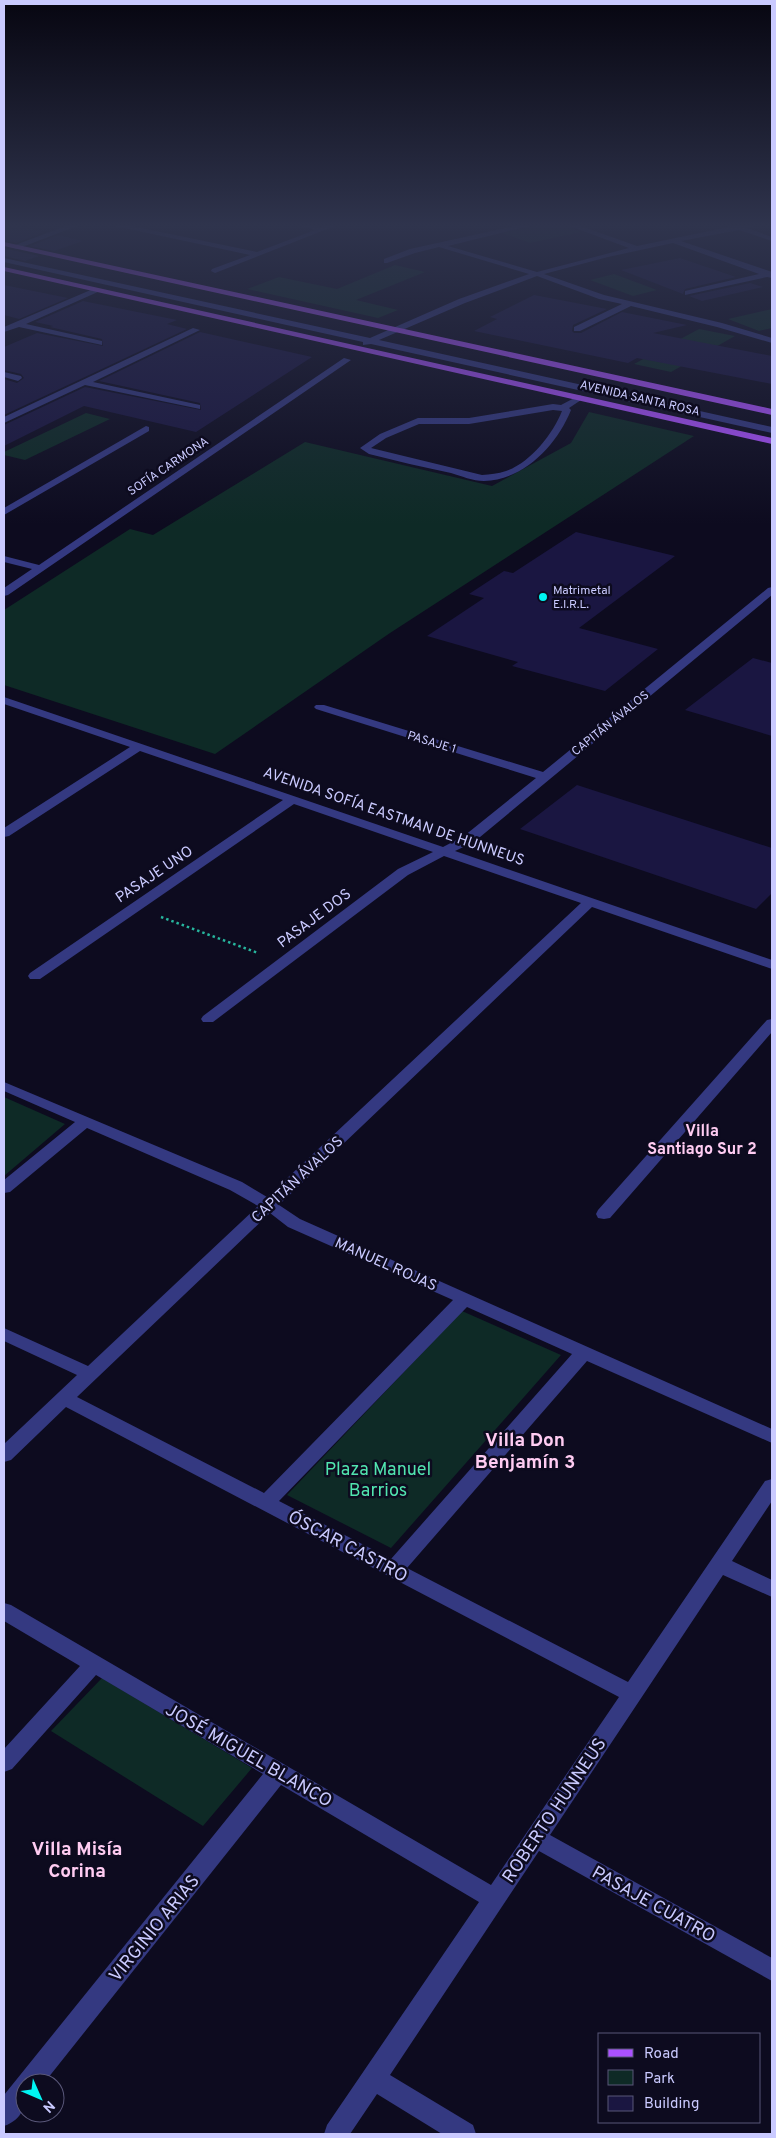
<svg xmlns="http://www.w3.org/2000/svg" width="776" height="2138" font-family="Overpass,sans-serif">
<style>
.green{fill:#0e2a26}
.building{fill:#1a1641}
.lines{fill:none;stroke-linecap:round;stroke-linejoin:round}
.path{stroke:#27b59d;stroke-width:2.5;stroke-dasharray:2.5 3;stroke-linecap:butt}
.minor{fill:#343981;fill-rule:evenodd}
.major{fill:#ab51ff;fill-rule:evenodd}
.poi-dot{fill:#00f5f2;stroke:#0d0b1f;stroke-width:2}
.labels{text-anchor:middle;stroke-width:5;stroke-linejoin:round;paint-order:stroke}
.far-street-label{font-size:12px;fill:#cacaff;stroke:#0d0b1f}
.far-poi-label{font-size:12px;fill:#cacaff;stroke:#0d0b1f;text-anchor:start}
.street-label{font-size:15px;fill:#cacaff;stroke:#0d0b1f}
.neighbourhood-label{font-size:16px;font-weight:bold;fill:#ffccf2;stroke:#0d0b1f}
.near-park-label{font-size:18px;fill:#51e4af;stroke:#0d0b1f}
.near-street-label{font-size:18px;fill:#cacaff;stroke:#0d0b1f}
.near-neighbourhood-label{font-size:19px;font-weight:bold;fill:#ffccf2;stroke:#0d0b1f}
</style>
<rect width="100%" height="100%" fill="#0d0b1f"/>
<path class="green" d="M542 224H560L581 232 530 243 502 233Z
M395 265 425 272 356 300 398 310 378 318 247 289 279 277 337 289Z
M614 274 657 290 633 296 590 280Z
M772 309V328L759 331 728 319Z
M699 329 735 336 671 372 634 364Z
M589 412 694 436 390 633 215 754 4 685V610L130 529 153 535 305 442 492 486 571 443Z
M86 413 110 419 25 460 4 455V452Z
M4 1097 65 1124 4 1176Z
M462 1311 561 1355 391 1548 287 1495Z
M102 1678 252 1768 203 1826 51 1731Z"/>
<path class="building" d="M4 224H11L44 232 16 243 4 240Z
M58 235 83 241 54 251 30 246Z
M4 248 16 251 39 256 25 261 4 256Z
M680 258 736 277 685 289 683 294 621 270Z
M750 283 763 287 702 301 689 296Z
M4 285 68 298 19 319 4 315Z
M534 295 607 309 573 325 572 331 574 333H581L622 312 687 325 653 333 772 356V384L637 358 628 363 474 331 497 319 490 317Z
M83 301 177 320 167 324 187 329 4 415V379L17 383 24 378 21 374 4 370V347L37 333 103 346 102 339 50 327 53 326 35 322Z
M200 332 312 357 196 432 84 406 4 446V425L85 387 201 410 200 403 99 381Z
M576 532 675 556 579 628 658 649 605 691 512 666 518 662 427 636 484 598 469 594 504 571 513 573Z
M753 658 772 663V736L685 710Z
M577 785 772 848V893L756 909 520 829Z"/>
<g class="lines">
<path class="path" d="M161 917 258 953"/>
<path class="minor" d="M71 224H82L17 249 10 247Z
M106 224H122L257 252 315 230 294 224 322 227 329 224H340L215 273 211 271 212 269 250 255Z
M523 224H538L448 246 537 272 629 248 564 224H575L637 246 743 224H758L747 228 772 237V241L739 230 681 241 772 272V278L767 277 685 295V291L759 274 673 243 608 257 544 274 604 295 722 323 772 338V343L717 327 631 306 580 331H574V327L622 304 599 299 537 276 465 303 379 340 772 427V433L371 344 363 345V342L4 262V258L370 338 459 299 529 274 439 247 415 253 387 263H384V259L410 249Z
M93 289 100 291 26 324 102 341V345L19 327 4 332V327Z
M193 328 200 330 93 382 200 405V409L85 385 4 423V417Z
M344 358 351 360 8 595 4 596V588L32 569 4 562V556L39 565Z
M4 372 21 376 22 378 18 381 4 377Z
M580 395 584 398 569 408 571 410C557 445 524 480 484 481 473 481 461 476 451 473 423 467 396 461 369 454L360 448 380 434 418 418H469L553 404 561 405ZM553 410 562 411C553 434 530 463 506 471 498 474 490 474 482 475L371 448 386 438 419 424H469Z
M146 426 149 427V431L4 515V508Z
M772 587V595L474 842 455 851 772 960V969L592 907 279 1205 300 1219 772 1429V1443L587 1361 407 1568 628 1682 765 1481 772 1479V1501L732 1561 772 1580V1597L723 1575 550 1835 772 1958V1981L539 1851 390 2075 473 2125 476 2134H442L377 2094 350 2134H324L327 2125 479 1902 281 1785 44 2083H25C25 2103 26 2118 4 2126V2095L263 1774 96 1675 12 1769 4 1772V1749L80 1666 4 1621V1603L11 1605 491 1885 619 1697 66 1407 11 1460 4 1462V1444L77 1375 4 1341V1328L88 1366 258 1206 230 1190 87 1128 10 1192 4 1193V1180L75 1122 4 1091V1082L242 1182 267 1197 581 903 444 856 408 875 213 1022H203L201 1019 203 1016 398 869 433 852 294 804 40 979H30L28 976 30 973 283 800 140 751 9 836 4 837V828L130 747 4 704V697L443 847 464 836 536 778 316 709 314 707 316 705H324L543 772 768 588ZM270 1213 288 1227 453 1300 264 1493 77 1397ZM467 1307 572 1354 391 1559 279 1501Z
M772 1019V1032L610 1218 604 1219 598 1218 596 1214 598 1210 767 1020Z"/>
<path class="major" d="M4 242 772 409V415L4 246Z
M4 267 772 438V444L4 271Z"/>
</g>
<linearGradient id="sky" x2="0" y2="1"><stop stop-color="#070611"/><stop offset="0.43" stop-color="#2f344d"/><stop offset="1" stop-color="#2f344d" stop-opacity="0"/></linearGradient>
<rect width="776" height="524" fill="url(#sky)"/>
<circle class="poi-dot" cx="543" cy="597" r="5"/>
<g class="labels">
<g class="far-street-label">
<text transform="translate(640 398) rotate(13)" y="4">AVENIDA SANTA ROSA</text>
<text transform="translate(168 466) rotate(-34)" y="4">SOFÍA CARMONA</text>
<text transform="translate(610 723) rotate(-39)" y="4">CAPITÁN ÁVALOS</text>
<text transform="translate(432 742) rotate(17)" y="4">PASAJE 1</text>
</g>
<g class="far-poi-label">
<text x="553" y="594">Matrimetal<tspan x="553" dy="14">E.I.R.L.</tspan></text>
</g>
<g class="street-label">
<text transform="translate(394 816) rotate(19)" y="5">AVENIDA SOFÍA EASTMAN DE HUNNEUS</text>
<text transform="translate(154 874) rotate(-34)" y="5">PASAJE UNO</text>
<text transform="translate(314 918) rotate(-37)" y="5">PASAJE DOS</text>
<text transform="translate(297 1179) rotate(-43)" y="5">CAPITÁN ÁVALOS</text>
<text transform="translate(386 1264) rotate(24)" y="5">MANUEL ROJAS</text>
</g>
<g class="neighbourhood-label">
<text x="702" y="1136">Villa<tspan x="702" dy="18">Santiago Sur 2</tspan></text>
</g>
<g class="near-park-label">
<text x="378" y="1475">Plaza Manuel<tspan x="378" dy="21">Barrios</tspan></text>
</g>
<g class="near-street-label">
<text transform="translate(348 1546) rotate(28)" y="6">ÓSCAR CASTRO</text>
<text transform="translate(249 1755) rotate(30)" y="6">JOSÉ MIGUEL BLANCO</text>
<text transform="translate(554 1810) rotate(-56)" y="6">ROBERTO HUNNEUS</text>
<text transform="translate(654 1904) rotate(29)" y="6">PASAJE CUATRO</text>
<text transform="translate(154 1928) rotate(-51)" y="6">VIRGINIO ARIAS</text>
</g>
<g class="near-neighbourhood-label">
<text x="525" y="1446">Villa Don<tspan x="525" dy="22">Benjamín 3</tspan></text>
<text x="77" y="1855">Villa Misía<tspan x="77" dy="22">Corina</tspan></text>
</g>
</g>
<rect width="776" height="2138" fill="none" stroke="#cacaff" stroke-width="10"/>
<rect x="598" y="2033" width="162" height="90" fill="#0d0b1f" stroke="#595779"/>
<rect x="608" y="2049" width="25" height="8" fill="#ab51ff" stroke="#595779"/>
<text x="644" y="2058" font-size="15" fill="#cacaff">Road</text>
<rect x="608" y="2070" width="25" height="15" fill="#0e2a26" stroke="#595779"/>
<text x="644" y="2083" font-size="15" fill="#cacaff">Park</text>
<rect x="608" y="2096" width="25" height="15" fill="#1a1641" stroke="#595779"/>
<text x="644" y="2108" font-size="15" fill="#cacaff">Building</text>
<g transform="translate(40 2098) rotate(135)"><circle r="24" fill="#0d0b1f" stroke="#595779"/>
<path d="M0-4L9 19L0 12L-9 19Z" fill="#00f5f2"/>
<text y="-8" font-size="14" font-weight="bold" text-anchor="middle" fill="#cacaff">N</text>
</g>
</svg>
